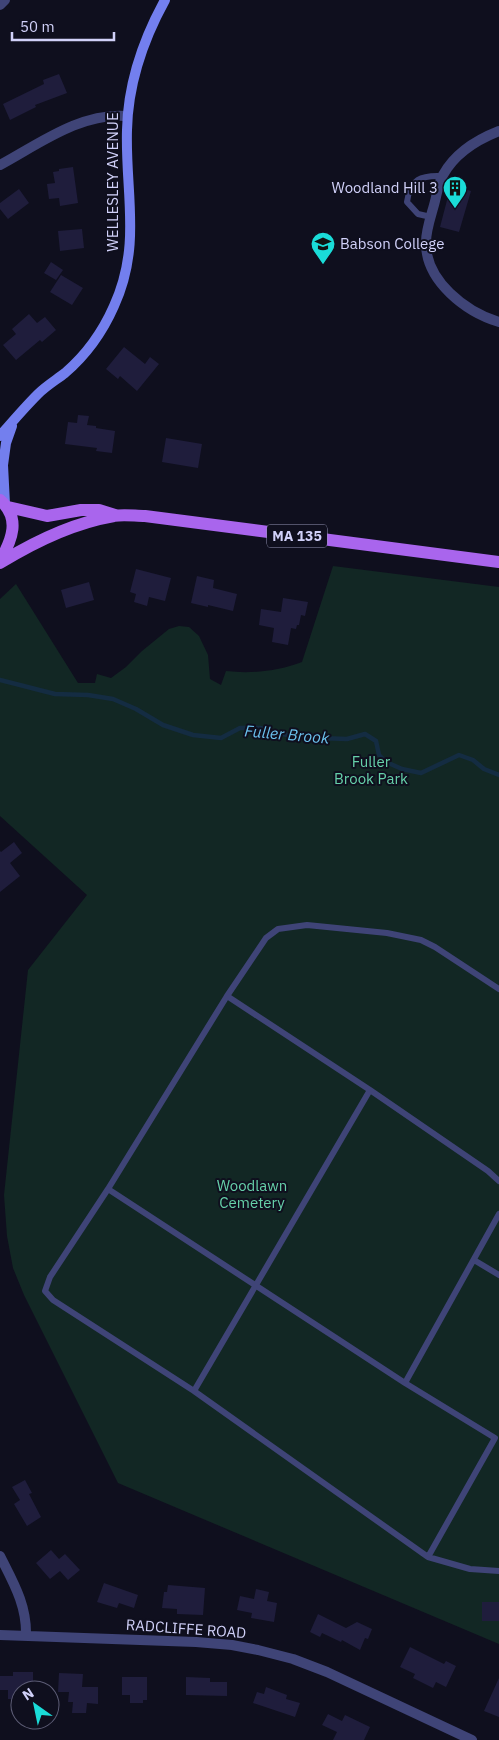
<svg xmlns="http://www.w3.org/2000/svg" width="499" height="1740" font-family="'IBM Plex Sans',sans-serif">
<style>
.green{fill:#122724}
.lines{fill:none;stroke-linecap:round;stroke-linejoin:round}
.stream{stroke:#142c42;stroke-width:4.5}
.building{fill:#1f1d3c}
.lane{stroke:#3f4477;stroke-width:6}
.street{stroke:#3f4477;stroke-width:10}
.secondary{stroke:#737fee;stroke-width:10}
.primary{stroke:#a965ed;stroke-width:12}
.labels{text-anchor:middle;stroke-width:4;stroke-linejoin:round;paint-order:stroke}
.shield{fill:#0f0f1e;stroke:#9797b7;stroke-width:1}
.shield-label{font-size:14px;font-weight:bold;fill:#d1d1f9}
.street-label{font-size:15px;fill:#d1d1f9;stroke:#0f0f1e}
.poi-label{font-size:15px;fill:#d1d1f9;stroke:#0f0f1e;text-anchor:end}
.park-label{font-size:15px;fill:#66d0a9;stroke:#0f0f1e}
.water-label{font-size:16px;font-style:italic;fill:#6bc1ed;stroke:#0f0f1e}
</style>
<rect width="100%" height="100%" fill="#0f0f1e"/>
<path class="green" d="M333 566 499 587V1644L118 1483 24 1295 13 1268 7 1236 4 1195 28 970 87 895 0 816V599L16 584 78 683H95L97 674 111 678 126 667 142 651 169 629 179 626 189 627 199 636 208 655 210 679 221 685 226 671C251 674 279 671 302 662Z"/>
<g class="lines">
<path class="stream" d="M0 680 55 694 88 695 113 699 136 709 163 725 193 735 221 738 240 728H260L287 735 319 738 347 739 365 734 376 741 379 755 386 762 402 769 421 773 459 755 473 760 484 769 499 775"/>
</g>
<path class="building" d="M59 74 67 93 35 105 36 107 10 120 3 104 44 84 43 80Z
M73 167 78 203 60 206 59 198 49 199 47 184 55 183 53 172 59 171V169Z
M451 185 471 191 459 232 440 227Z
M19 189 29 203 8 219 0 209V203Z
M82 229 84 248 60 251 58 231Z
M51 262 63 270 56 280 44 273Z
M61 275 83 288 72 305 50 292Z
M29 314 37 323 45 317 56 330 42 342 40 340 16 360 3 345 16 334 12 329Z
M124 347 145 364 150 357 159 364 137 391 120 376 118 379 106 369Z
M78 415 89 416 87 425 96 426V428L115 431 112 453 96 451 97 448 65 444 68 422 77 423Z
M166 438 202 444 198 468 162 462Z
M136 569 171 578 165 601 149 597 147 606 134 602 136 594 130 592Z
M197 576 214 580 213 588 237 594 233 611 208 605V607L191 603Z
M89 582 94 600 66 608 61 590Z
M283 598 308 602 305 616 301 615 299 625H297L296 629 291 628 288 645 272 642 274 628 259 625 261 609 281 612Z
M14 842 22 853 10 863 20 876 0 892V851L1 852Z
M25 1480 32 1493 29 1494 41 1517 27 1526 14 1504 20 1500 12 1487Z
M51 1550 59 1559 65 1554 80 1570 68 1580 60 1571 50 1579 36 1563Z
M104 1583 138 1595 134 1608 119 1603 117 1608 97 1602Z
M168 1585 205 1588 203 1615 177 1614V1609L162 1608 164 1592H167Z
M256 1589 269 1592 267 1601 277 1603 274 1622 251 1618 252 1613 237 1610 240 1596 254 1599Z
M482 1602H499V1621H482Z
M318 1614 346 1628 357 1622 372 1629 368 1639 365 1638 360 1650 342 1640 341 1642 322 1633 320 1637 310 1632Z
M410 1647 444 1664 446 1661 456 1666 446 1687 436 1682 433 1688 413 1678 415 1674 400 1667Z
M13 1672H33V1690H20V1699H8V1690H0V1676H13Z
M59 1673 83 1674 82 1687H98V1704L87 1703 86 1713H72L73 1702H68L69 1692H58Z
M122 1677H147V1700H143V1703H130V1695H122Z
M186 1677 210 1678V1682H227V1696L186 1695Z
M499 1678V1717L484 1711Z
M266 1687 287 1695 286 1699 300 1703 295 1717 253 1703 257 1692 264 1694Z
M328 1714 342 1721 345 1715 370 1727 364 1740H333L337 1732 322 1725Z"/>
<g class="lines">
<path class="lane" d="M431 217 418 214 407 202C410 179 421 175 442 176
M227 996 370 1090
M108 1189 405 1383 495 1438 428 1557 194 1391 53 1300 45 1291 50 1277Z
M108 1189 227 996 266 938 278 929 307 925 387 933 421 940 435 947 499 989
M474 1260 499 1275
M405 1383 499 1214
M194 1391 370 1090 488 1171 499 1181
M428 1557 470 1569 499 1571"/>
<path class="street" d="M0 5 5 0
M499 131C476 140 455 153 443 175 438 183 437 195 434 205 431 216 426 230 426 242 425 281 466 312 499 322
M0 165C39 144 81 112 127 116
M0 1556C13 1582 27 1605 26 1636
M0 1635 196 1642 232 1645 258 1650 293 1659 327 1672 472 1740"/>
<path class="secondary" d="M0 436C12 422 25 407 38 394 46 386 56 380 65 373 86 355 103 331 114 306 142 245 125 192 127 130 128 83 143 40 165 0
M5 504 3 465 6 443 12 426"/>
<path class="primary" d="M0 500C21 518 12 540 0 561
M8 507 47 516 81 510H99L115 515
M0 563C34 542 73 523 114 516 123 514 135 516 145 516L499 562"/>
</g>
<defs>
<symbol id="building-pin" viewBox="-11 -11 22 30"><path d="M0 17L-7.5 6A9.5 9.5 0 1 1 7.5 6Z" fill="#1adcd8" stroke="#0f0f1e"/><path d="M-4-6H4V6H1V3H-1V6H-4ZM-2.5-4.3h1.7v1.8h-1.7ZM.8-4.3h1.7v1.8H.8ZM-2.5-1h1.7V.8h-1.7ZM.8-1h1.7V.8H.8Z" fill="#111"/></symbol>
<symbol id="university-pin" viewBox="-11 -11 22 30"><path d="M0 17L-7.5 6A9.5 9.5 0 1 1 7.5 6Z" fill="#1adcd8" stroke="#0f0f1e"/><path d="M0-5L7-2L0 1L-7-2ZM-4 1L0 2.5L4 1V4Q0 6-4 4Z" fill="#111"/></symbol>
</defs>
<g fill-rule="evenodd">
<use href="#building-pin" x="441" y="174" width="28" height="38"/>
<use href="#university-pin" x="309" y="230" width="28" height="38"/>
</g>
<g class="labels">
<rect class="shield" x="267" y="524.5" width="60" height="23" rx="4"/>
<g class="shield-label">
<text x="297" y="541">MA 135</text>
</g>
<g class="street-label">
<text transform="translate(113 182) rotate(-90)" y="5">WELLESLEY AVENUE</text>
<text transform="translate(186 1629) rotate(4)" y="5">RADCLIFFE ROAD</text>
</g>
<g class="poi-label">
<text x="438" y="193">Woodland Hill 3</text>
<text x="340" y="249" text-anchor="start">Babson College</text>
</g>
<g class="park-label">
<text x="371" y="767">Fuller<tspan x="371" dy="17">Brook Park</tspan></text>
<text x="252" y="1191">Woodlawn<tspan x="252" dy="17">Cemetery</tspan></text>
</g>
<g class="water-label">
<text transform="translate(287 734) rotate(5)" y="6">Fuller Brook</text>
</g>
</g>
<g transform="translate(35 1705) rotate(327)"><circle r="24" fill="#0f0f1e" stroke="#5d5d76"/>
<path d="M0-4L9 19L0 12L-9 19Z" fill="#1adcd8"/>
<text y="-8" font-size="14" font-weight="bold" text-anchor="middle" fill="#d1d1f9">N</text>
</g>
<path d="M12 32v8h102v-8" fill="none" stroke="#d1d1f9" stroke-width="2.5"/>
<text x="20" y="32" font-size="15" fill="#d1d1f9" stroke="#0f0f1e" stroke-width="4" paint-order="stroke">50 m</text>
</svg>
